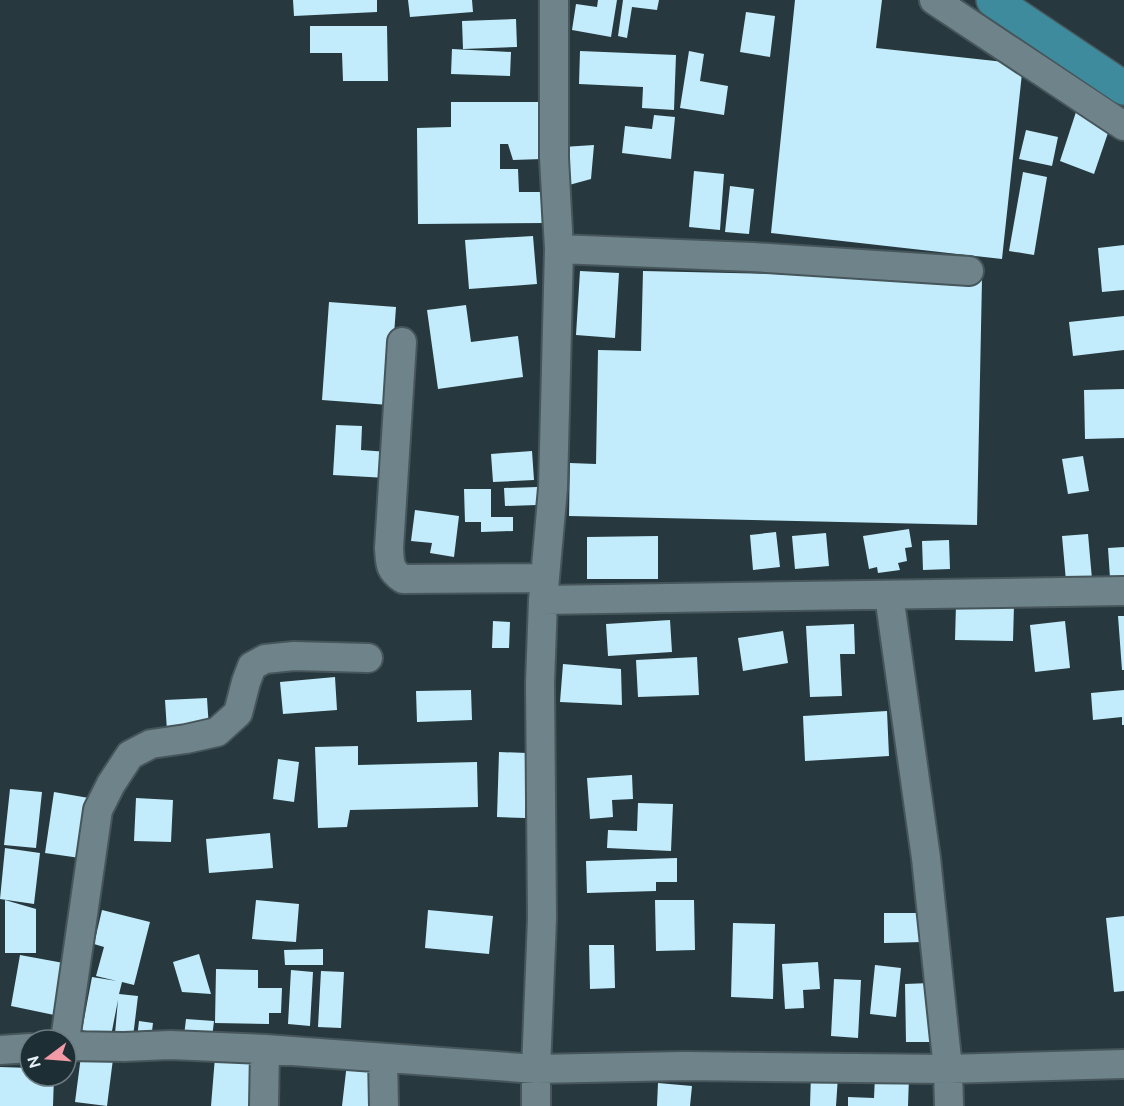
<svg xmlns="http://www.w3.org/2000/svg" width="1124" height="1106" font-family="Ubuntu,sans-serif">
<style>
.building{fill:#c2ecfb}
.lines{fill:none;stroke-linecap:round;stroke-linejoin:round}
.minor-casing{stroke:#46565b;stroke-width:32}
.major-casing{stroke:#46565b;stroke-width:36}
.minor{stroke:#6f838a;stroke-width:28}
.major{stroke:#3f8b9e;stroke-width:33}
</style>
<rect width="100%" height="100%" fill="#27393e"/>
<path class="building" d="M293 0H377V12L294 16Z
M408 0H472L473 12 410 17Z
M598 0H617L611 37 572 30 576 4 597 7Z
M623 0H659L657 10 632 7 627 38 618 36Z
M795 0H882L876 48 1023 64 1002 259 771 233Z
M746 12 775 16 770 57 740 52Z
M516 19 517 47 463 49 462 21Z
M310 26H387L388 81H343L342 53H310Z
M452 49 511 52 510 76 451 74Z
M580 51 676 55 674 110 642 108 643 87 579 84Z
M689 51 704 54 700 81 728 86 724 115 680 108Z
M451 102H541L542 159 513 160 508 144H500V169H518L519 192H545L546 223 418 224 417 128 451 127Z
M1076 112 1111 124 1094 174 1060 161Z
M654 115 675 117 671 159 622 153 625 126 652 129Z
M1026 130 1058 137 1052 166 1019 159Z
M594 145 591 179 569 185 563 147Z
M694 171 724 174 720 230 689 227Z
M1023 172 1047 177 1034 255 1009 251Z
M730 186 754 189 749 234 725 232Z
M533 236 537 284 469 289 465 240Z
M1124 245V290L1102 292 1098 248Z
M580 271 619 273 615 338 576 335Z
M643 271 982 279 977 525 569 516 570 463 596 464 598 350 641 351Z
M329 302 396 307 389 405 322 400Z
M466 305 471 342 518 336 523 377 438 389 427 310Z
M1124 316V350L1073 356 1069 322Z
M1124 389V438L1085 439 1084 390Z
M336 425 362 426 361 450 388 452 387 478 333 475Z
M532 451 534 480 493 482 491 454Z
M1083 456 1089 491 1068 494 1062 459Z
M537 487V505L505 506 504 488Z
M464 489H491V517H513V531L481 532V522H465Z
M415 510 459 516 454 557 430 553 432 543 411 541Z
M909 529 912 547 905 548 907 561 898 563 900 570 878 573 877 567 869 569 863 536Z
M776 532 780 567 753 570 750 535Z
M826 533 829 566 795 569 792 536Z
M1088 534 1092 579 1066 581 1062 536Z
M658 536V579H587V537Z
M949 540 950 569 923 570 922 541Z
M1124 547V577L1110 578 1108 548Z
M956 604 1014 605 1013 641 955 640Z
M1118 616H1124V670H1122Z
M670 620 672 652 608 656 606 624Z
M493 621 510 622 509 648H492Z
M1065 621 1070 668 1035 672 1030 625Z
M854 624 855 654H840L842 696 810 697 806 626Z
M783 631 788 663 743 671 738 638Z
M697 657 699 695 638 697 636 660Z
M563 664 621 669 622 705 560 702Z
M335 677 337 710 283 714 280 682Z
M471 690 472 720 417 722 416 691Z
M1124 690V725H1122V717L1093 720 1091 693Z
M207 698 209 729 167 731 165 700Z
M887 711 889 756 805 761 803 716Z
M358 746V765L477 762 478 807 350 810 347 827 318 828 315 747Z
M499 752 527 753 525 818 497 817Z
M278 759 299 762 294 802 273 799Z
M632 775 633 799 612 800 613 817 590 819 587 778Z
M10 789 42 792 36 848 4 845Z
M54 792 89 798 80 858 45 853Z
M136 798 173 800 171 842 134 841Z
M638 803 673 804 671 851 607 848 608 830 637 831Z
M270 833 273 868 209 873 206 839Z
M5 848 40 853 34 904 0 899Z
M677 858V882H656V891L587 893 586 861Z
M5 900 36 909V953H5Z
M256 900 299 904 296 942 252 939Z
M655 900H694L695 950 656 951Z
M102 910 150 922 134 985 122 982 119 994 138 996 133 1037 115 1034 118 1000 111 1036 82 1030 92 977 117 981 96 976 104 947 94 944Z
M428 910 493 916 489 954 425 948Z
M884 913H922V942L884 943Z
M1124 916V991L1114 992 1106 918Z
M733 923 775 924 773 999 731 997Z
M589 945H614L615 988 590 989Z
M323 949V965H285L284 950Z
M199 954 211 994 182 992 173 962Z
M20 955 69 964 59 1016 11 1006Z
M818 962 820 989 803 990 804 1008 785 1009 782 964Z
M875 965 901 968 896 1017 870 1014Z
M216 969 258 970V988H282L281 1013H269V1024L215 1023Z
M291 970 313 972 310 1026 288 1024Z
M321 971 344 972 341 1028 318 1027Z
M834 979 861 980 858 1038 831 1036Z
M930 983 932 1042H906L905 984Z
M186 1019 214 1021 212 1038 184 1036Z
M139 1021 153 1023 151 1039 137 1038Z
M81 1056 113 1059 107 1106 75 1102Z
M215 1057 264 1060 261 1106H211Z
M347 1063 372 1066 368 1106H342Z
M0 1067 30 1068V1076H54L53 1106H0Z
M811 1074 838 1076 836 1106H810Z
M875 1076 909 1077 908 1106H848V1097L874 1098Z
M658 1083 692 1086 690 1106H657Z"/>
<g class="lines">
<defs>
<path id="minor" d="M934 0 1124 126
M559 249 752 257 969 271
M402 342 389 548C390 563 389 570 403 579L545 578
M889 595 926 858 948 1069 949 1106
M543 600 1124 591
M65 1040 98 810 111 784 130 755 151 744 186 739 217 732 238 713 246 682 252 666 265 659 294 656 368 658
M66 1046 124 1047 170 1045 265 1049 536 1069 684 1066 948 1069 1124 1064
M0 1050 30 1048
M383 1058 384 1106
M264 1106 265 1049
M536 1106V1069L542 918 540 683 543 600 553 488 559 249 554 158V0"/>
<path id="major" d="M993 0 1124 88"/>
</defs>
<use href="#minor" class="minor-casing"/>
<use href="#major" class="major-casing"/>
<use href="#minor" class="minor"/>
<use href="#major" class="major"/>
</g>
<g transform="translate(48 1058) rotate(254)"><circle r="28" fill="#1d2e34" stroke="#6d7c81" stroke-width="1.5"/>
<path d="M0-4.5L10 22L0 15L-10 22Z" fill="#f39aa7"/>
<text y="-9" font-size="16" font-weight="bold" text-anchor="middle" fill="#e6f1f5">N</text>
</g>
</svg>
